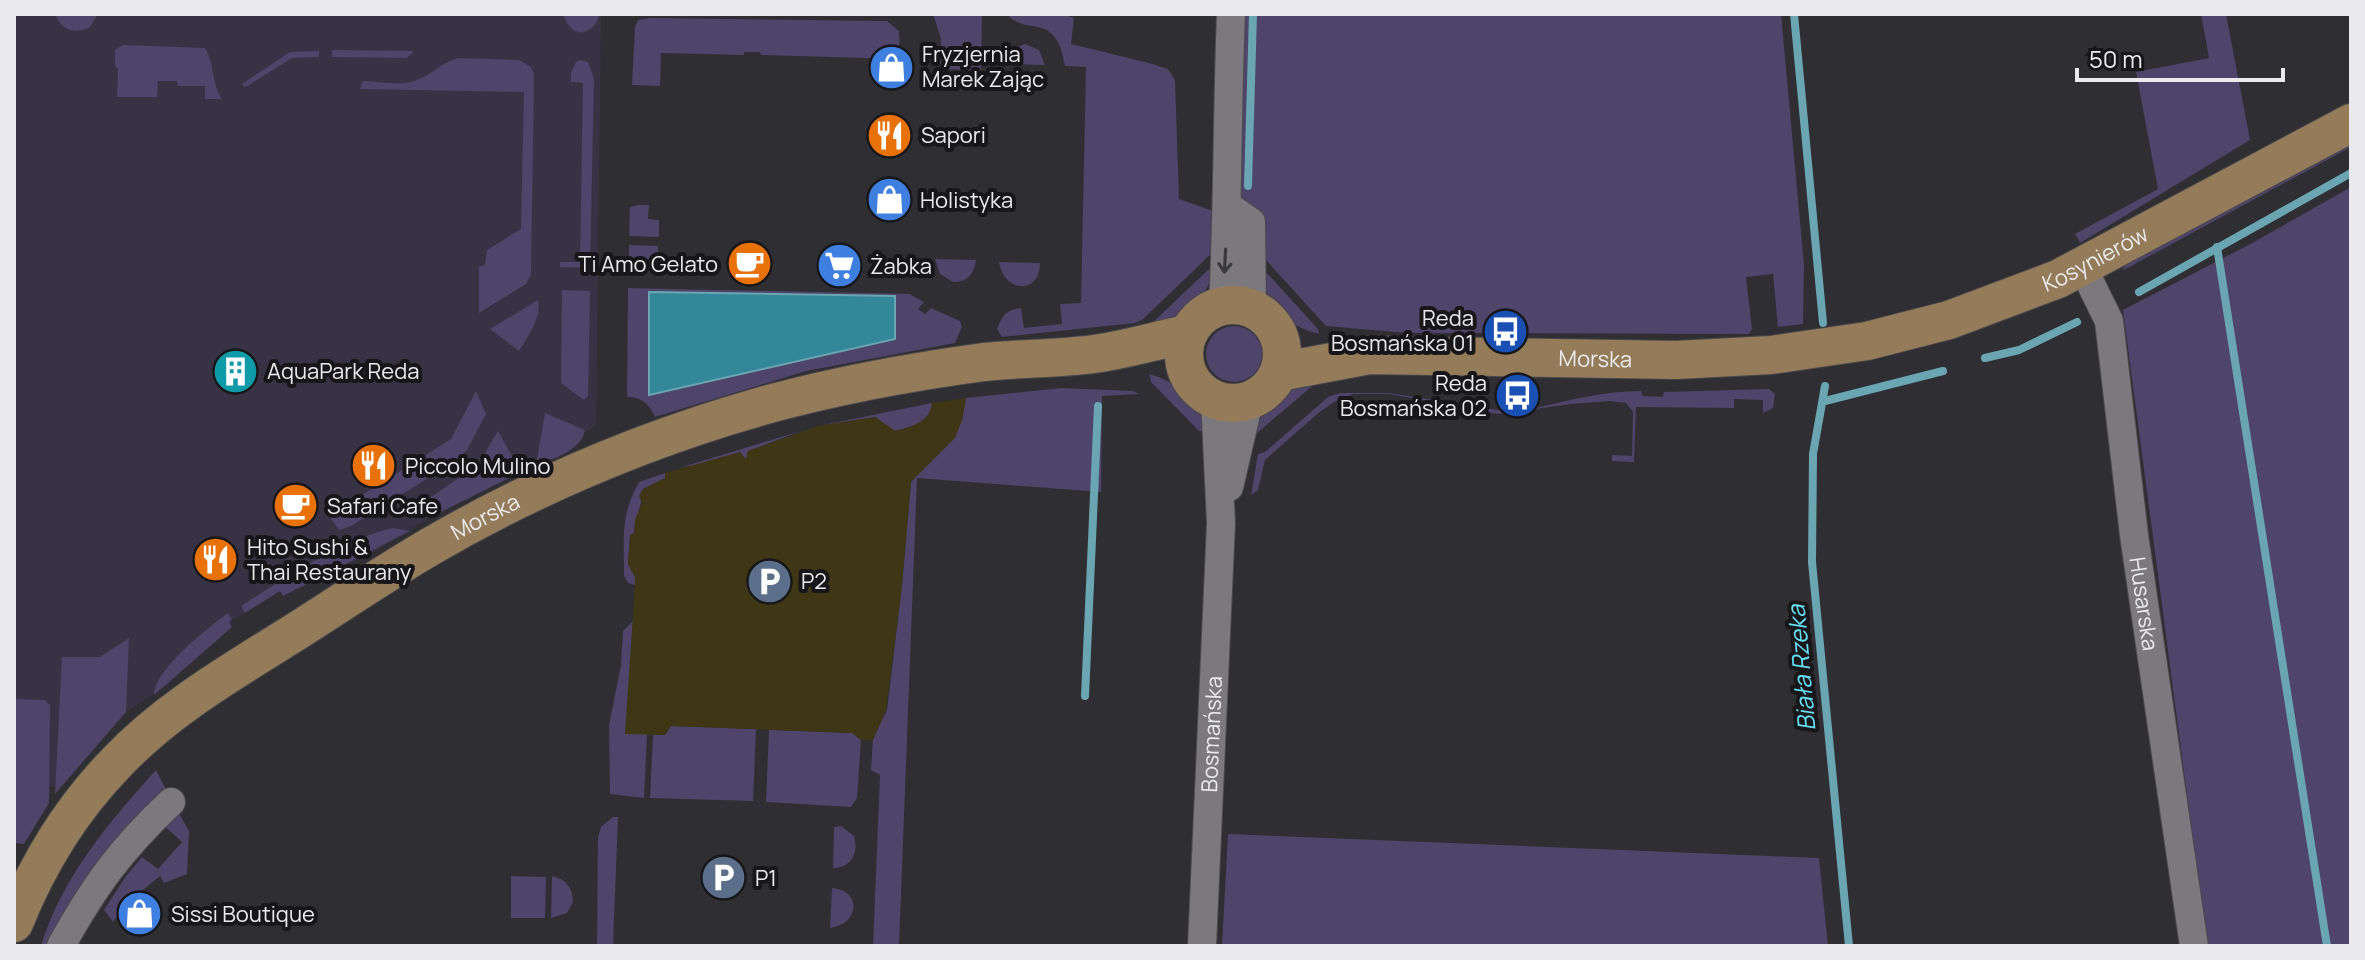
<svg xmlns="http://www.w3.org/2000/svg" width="2365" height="960" font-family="Manrope,sans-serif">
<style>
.commercial{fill:#383344}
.green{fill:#4f4469}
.sand{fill:#3e3615}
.water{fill:#338798;stroke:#6aa5b1;stroke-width:2}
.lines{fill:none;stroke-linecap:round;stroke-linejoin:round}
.stream{stroke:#6aa5b1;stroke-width:8}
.minor-casing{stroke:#4a494c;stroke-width:30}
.secondary-casing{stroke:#4a494c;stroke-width:40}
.minor{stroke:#7b797e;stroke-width:28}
.secondary{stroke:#947c5b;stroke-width:38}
.oneway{stroke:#3a393c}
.labels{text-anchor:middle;stroke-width:8;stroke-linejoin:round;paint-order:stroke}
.poi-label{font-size:22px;fill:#eaeaec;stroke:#171618;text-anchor:start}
.street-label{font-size:22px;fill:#eaeaec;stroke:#171618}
.water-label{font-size:24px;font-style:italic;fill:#67e1f9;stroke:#171618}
</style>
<rect width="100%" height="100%" fill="#2f2e32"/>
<path class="commercial" d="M14 14H601L596 426 584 433 583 440 576 447 521 472 433 516 373 552 283 596 280 591 232 620 229 622 232 627 167 685 126 712 55 787 14 786Z"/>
<path class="green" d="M55 14H98L90 27C75 35 61 30 55 14Z
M563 14H600C592 38 571 39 563 14Z
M933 14H982L981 70 940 69 941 39Z
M1007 14H1063L1074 18 1071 44 1149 63 1168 69 1175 80 1179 199 1216 212 1211 254 1142 320 1135 323 1002 337 997 329C1002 315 1006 310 1021 308L1024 328 1062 324 1060 304 1081 303 1086 67 1065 66C1056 9 1026 38 1007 14Z
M1235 14H1781L1804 265 1803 324 1778 327 1773 274 1746 277 1752 329 1749 334 1407 333 1326 326 1266 260 1259 258 1253 205 1235 199Z
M2201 14H2226L2250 140 2080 243 2075 234 2158 189 2136 72 2209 58Z
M650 18 887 21 899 31 900 59 761 55 760 52H744V55L661 53 660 86 632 85 635 27 638 20Z
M1025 44 1039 50 1045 65 1004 64 1010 50Z
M123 45 205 48C215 64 211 83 222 99H205V86H178L177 81H158L157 97H117L118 69 115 66V50Z
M332 50 413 51V53L406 58 332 57Z
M319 51V57L292 58 249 85 244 87 242 84 290 52Z
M458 58 519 60 531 67 534 74 531 274 526 284 479 313V267L485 265 487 250 521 229 524 92 360 89 363 81C379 81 401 87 417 80 431 75 442 62 458 58Z
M580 60 588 62 594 79 590 268 560 267V262H580L583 83 571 82V73L576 62Z
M2351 139V147L2122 271 2127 263Z
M2351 187V946H2207L2123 310 2254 242Z
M638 205H649L648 219 659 220V237L629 236 630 207Z
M629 245 658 246V270L629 269Z
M935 259 976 260C974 274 968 282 953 282L940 274Z
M999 262 1040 263C1040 295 1004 293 999 262Z
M1213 269C1210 288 1195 313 1175 321 1168 324 1157 324 1149 326L1208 270Z
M1261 273 1268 274 1318 329 1319 334C1285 326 1268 306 1261 273Z
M628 288 909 294 924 302 918 309 925 314 931 308 960 321 962 327 955 343 806 371 655 417C648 403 642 397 627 397Z
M562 290 590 291 588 396 584 400 561 383Z
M538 300C542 318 528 336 519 351L490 329Z
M1206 354a28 28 0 1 1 56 0a28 28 0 1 1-56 0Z
M1149 374C1179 382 1200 402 1206 432L1199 431 1151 382Z
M1317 382 1256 434H1252C1266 403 1285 388 1317 382Z
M1062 388 1133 391 1139 394 1102 396 1101 492 917 478 899 946H873L880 775 871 770 873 738 887 710 902 585 911 482 962 420 966 398Z
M1769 389 1775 394 1773 408 1763 413V400L1734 399V408L1636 407 1634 462 1612 461V455L1632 456 1633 412 1626 403 1609 401 1571 404 1498 414 1389 394H1353L1334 402 1316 415 1265 460 1258 490 1251 495 1258 454 1265 452 1328 397 1340 393H1389L1504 411C1514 407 1524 410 1535 408 1571 400 1604 391 1641 391L1643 396 1663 397 1664 392Z
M476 391 486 414 467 450 457 460 351 526 339 530 329 516 451 439Z
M932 403C931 422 911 427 895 431L875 417 818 426Z
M545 413 585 430C581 449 557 459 539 463L537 459Z
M498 431 521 472 433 516H429L426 503 428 499 478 465Z
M801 431 749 451 746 459 682 467Z
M665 473 666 478 643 489C642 505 635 518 634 534L630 535 628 564 635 577V585L628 583 624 576C624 539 620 515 639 482Z
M393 528 410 531 283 596 280 591 245 613 241 606C283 579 345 538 393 528Z
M228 613 232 620 229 622 232 627 154 695C155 669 207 629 228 613Z
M634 620 626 734H647L644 798 610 794 609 725 621 665 623 631Z
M129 638 126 712 55 794 62 657H100Z
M14 699 45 700 50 705 49 803 24 844 14 843Z
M671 726 756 729 753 801 650 798 653 735H665Z
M769 730 852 733 861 740 857 798 851 807 766 802Z
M156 770 169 795 54 946H41C62 877 109 822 156 770Z
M177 810 189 831 187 874 164 883 160 876 128 902 113 922 104 910 126 876 142 857 158 869 182 842 162 824Z
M613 817H618L613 946H597L598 837 601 827Z
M841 826 854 836C859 853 851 868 833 868L834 827Z
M1228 834 1819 858 1828 946H1222Z
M511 876 546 877 545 918H511Z
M552 876C566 879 573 888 573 902L567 913 551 918Z
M832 888C862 890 860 924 830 928Z"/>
<path class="sand" d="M966 398 962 420 955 438 911 482 902 585 886 710 873 740H861L852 733 671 726 665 735 625 734 635 585V577L628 564 630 535 634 533 635 520 642 503 639 496 643 489 665 478V473L740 452 746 459 748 451 818 426 875 417 895 431C911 427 931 422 932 403Z"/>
<path class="water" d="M649 292 895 296V339L649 395Z"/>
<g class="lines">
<path class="stream" d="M1794 14 1823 323
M1248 186 1253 14
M2217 247 2327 946
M2139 292 2351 173
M1985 358 2019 350 2077 322
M1825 386 1813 454 1812 562 1849 946
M1825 401 1943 371
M1085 696 1098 406"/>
<defs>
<g id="minor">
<path d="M1228 206 1251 222 1252 308"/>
<path id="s1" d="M2083 268 2109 321 2134 535 2194 946"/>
<path d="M1223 306C1228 208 1227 111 1231 14"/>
<path d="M1229 487 1249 401"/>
<path d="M61 946C94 886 121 849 171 802"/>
<path id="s2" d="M1202 946 1221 523 1215 400"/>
</g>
<g id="secondary">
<circle cx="1233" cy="354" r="49"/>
<path id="s3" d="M1279 372 1369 355 1676 360 1771 355 1867 341 1949 320 2058 279 2351 123"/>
<path id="s4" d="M14 923C38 863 72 808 117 762 169 707 237 669 300 629 344 601 388 571 433 545 535 486 649 438 762 406 834 386 910 372 984 362 1021 358 1058 359 1094 354 1125 350 1157 340 1188 334"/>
</g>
</defs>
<use href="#minor" class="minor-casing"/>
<use href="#secondary" class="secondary-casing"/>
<use href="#minor" class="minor"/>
<use href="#secondary" class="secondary"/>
</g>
<defs><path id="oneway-shaft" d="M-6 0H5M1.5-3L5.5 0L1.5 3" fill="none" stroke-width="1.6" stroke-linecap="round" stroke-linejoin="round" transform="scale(2)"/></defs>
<use class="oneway" href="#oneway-shaft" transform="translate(1225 261) rotate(93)"/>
<defs>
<symbol id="shop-disc" viewBox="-11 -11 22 22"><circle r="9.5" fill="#3f7fe0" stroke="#171618"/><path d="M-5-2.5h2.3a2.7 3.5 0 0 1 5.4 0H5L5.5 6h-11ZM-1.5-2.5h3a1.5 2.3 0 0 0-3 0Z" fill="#fff"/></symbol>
<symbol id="restaurant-disc" viewBox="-11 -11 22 22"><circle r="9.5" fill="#e8710a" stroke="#171618"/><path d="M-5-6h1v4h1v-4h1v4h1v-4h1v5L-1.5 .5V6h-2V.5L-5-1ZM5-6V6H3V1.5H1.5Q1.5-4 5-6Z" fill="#fff"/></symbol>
<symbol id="cafe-disc" viewBox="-11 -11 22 22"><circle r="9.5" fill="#e8710a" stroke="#171618"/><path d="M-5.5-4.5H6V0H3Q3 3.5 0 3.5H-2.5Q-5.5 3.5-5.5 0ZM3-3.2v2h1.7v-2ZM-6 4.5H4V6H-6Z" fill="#fff"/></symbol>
<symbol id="supermarket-disc" viewBox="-11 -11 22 22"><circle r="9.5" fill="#3f7fe0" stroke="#171618"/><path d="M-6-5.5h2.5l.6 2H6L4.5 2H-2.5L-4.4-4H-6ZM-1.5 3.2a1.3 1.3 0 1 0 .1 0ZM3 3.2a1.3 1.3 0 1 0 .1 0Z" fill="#fff"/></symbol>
<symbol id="bus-disc" viewBox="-11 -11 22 22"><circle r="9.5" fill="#1a4fb4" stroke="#171618"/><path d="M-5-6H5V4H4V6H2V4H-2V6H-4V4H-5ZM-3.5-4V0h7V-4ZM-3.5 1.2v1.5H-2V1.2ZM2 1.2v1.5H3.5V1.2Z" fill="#fff"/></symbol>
<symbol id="building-disc" viewBox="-11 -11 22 22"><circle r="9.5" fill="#0f9aa8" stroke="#171618"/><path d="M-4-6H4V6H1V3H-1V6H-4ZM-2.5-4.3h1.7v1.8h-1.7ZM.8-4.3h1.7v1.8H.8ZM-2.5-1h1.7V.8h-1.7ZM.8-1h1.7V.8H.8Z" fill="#fff"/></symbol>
<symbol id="parking-disc" viewBox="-11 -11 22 22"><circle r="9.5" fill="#5c6f8a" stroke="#171618"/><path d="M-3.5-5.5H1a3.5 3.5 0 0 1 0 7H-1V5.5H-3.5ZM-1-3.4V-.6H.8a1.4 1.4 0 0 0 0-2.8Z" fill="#fff"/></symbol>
</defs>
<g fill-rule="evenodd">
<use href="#shop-disc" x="866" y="42" width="51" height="51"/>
<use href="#restaurant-disc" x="864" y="110" width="51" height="51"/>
<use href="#shop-disc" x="864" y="174" width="51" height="51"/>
<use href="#cafe-disc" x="724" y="238" width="51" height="51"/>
<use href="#supermarket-disc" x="814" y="240" width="51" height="51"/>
<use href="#bus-disc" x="1480" y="306" width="51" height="51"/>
<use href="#building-disc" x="210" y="346" width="51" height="51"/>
<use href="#bus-disc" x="1492" y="370" width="51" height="51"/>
<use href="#restaurant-disc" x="348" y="440" width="51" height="51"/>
<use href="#cafe-disc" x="270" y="480" width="51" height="51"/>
<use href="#restaurant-disc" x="190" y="534" width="51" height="51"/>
<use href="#parking-disc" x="744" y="556" width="51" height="51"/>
<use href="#parking-disc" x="698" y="852" width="51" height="51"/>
<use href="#shop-disc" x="114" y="888" width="51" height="51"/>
</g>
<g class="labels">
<g class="poi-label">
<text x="922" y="62">Fryzjernia<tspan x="922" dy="25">Marek Zając</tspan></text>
<text x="921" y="143">Sapori</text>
<text x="920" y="208">Holistyka</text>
<text x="718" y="272" text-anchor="end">Ti Amo Gelato</text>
<text x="870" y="274">Żabka</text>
<text x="1474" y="326" text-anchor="end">Reda<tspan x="1474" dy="25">Bosmańska 01</tspan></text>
<text x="267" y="379">AquaPark Reda</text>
<text x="1487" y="391" text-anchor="end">Reda<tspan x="1487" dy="25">Bosmańska 02</tspan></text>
<text x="405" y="474">Piccolo Mulino</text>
<text x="327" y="514">Safari Cafe</text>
<text x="247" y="555">Hito Sushi &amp;<tspan x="247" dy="25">Thai Restaurany</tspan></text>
<text x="801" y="589">P2</text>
<text x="755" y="886">P1</text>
<text x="171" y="922">Sissi Boutique</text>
</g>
<g class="street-label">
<text dy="8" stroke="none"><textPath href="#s3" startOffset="834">Kosynierów</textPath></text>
<text dy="8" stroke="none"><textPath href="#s3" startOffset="318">Morska</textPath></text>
<text dy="8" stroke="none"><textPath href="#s4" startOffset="636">Morska</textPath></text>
<text dy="8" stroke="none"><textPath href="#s1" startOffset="344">Husarska</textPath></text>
<text dy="8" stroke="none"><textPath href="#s2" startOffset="212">Bosmańska</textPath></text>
</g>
<g class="water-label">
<text transform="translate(1802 668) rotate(-95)" y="8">Biała Rzeka</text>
</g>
</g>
<rect width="2365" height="960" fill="none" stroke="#eaeaec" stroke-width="32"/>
<path d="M2077 68v12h206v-12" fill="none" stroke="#eaeaec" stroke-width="4"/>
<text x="2089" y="68" font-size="24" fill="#eaeaec" stroke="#171618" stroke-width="6" paint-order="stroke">50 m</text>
</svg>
